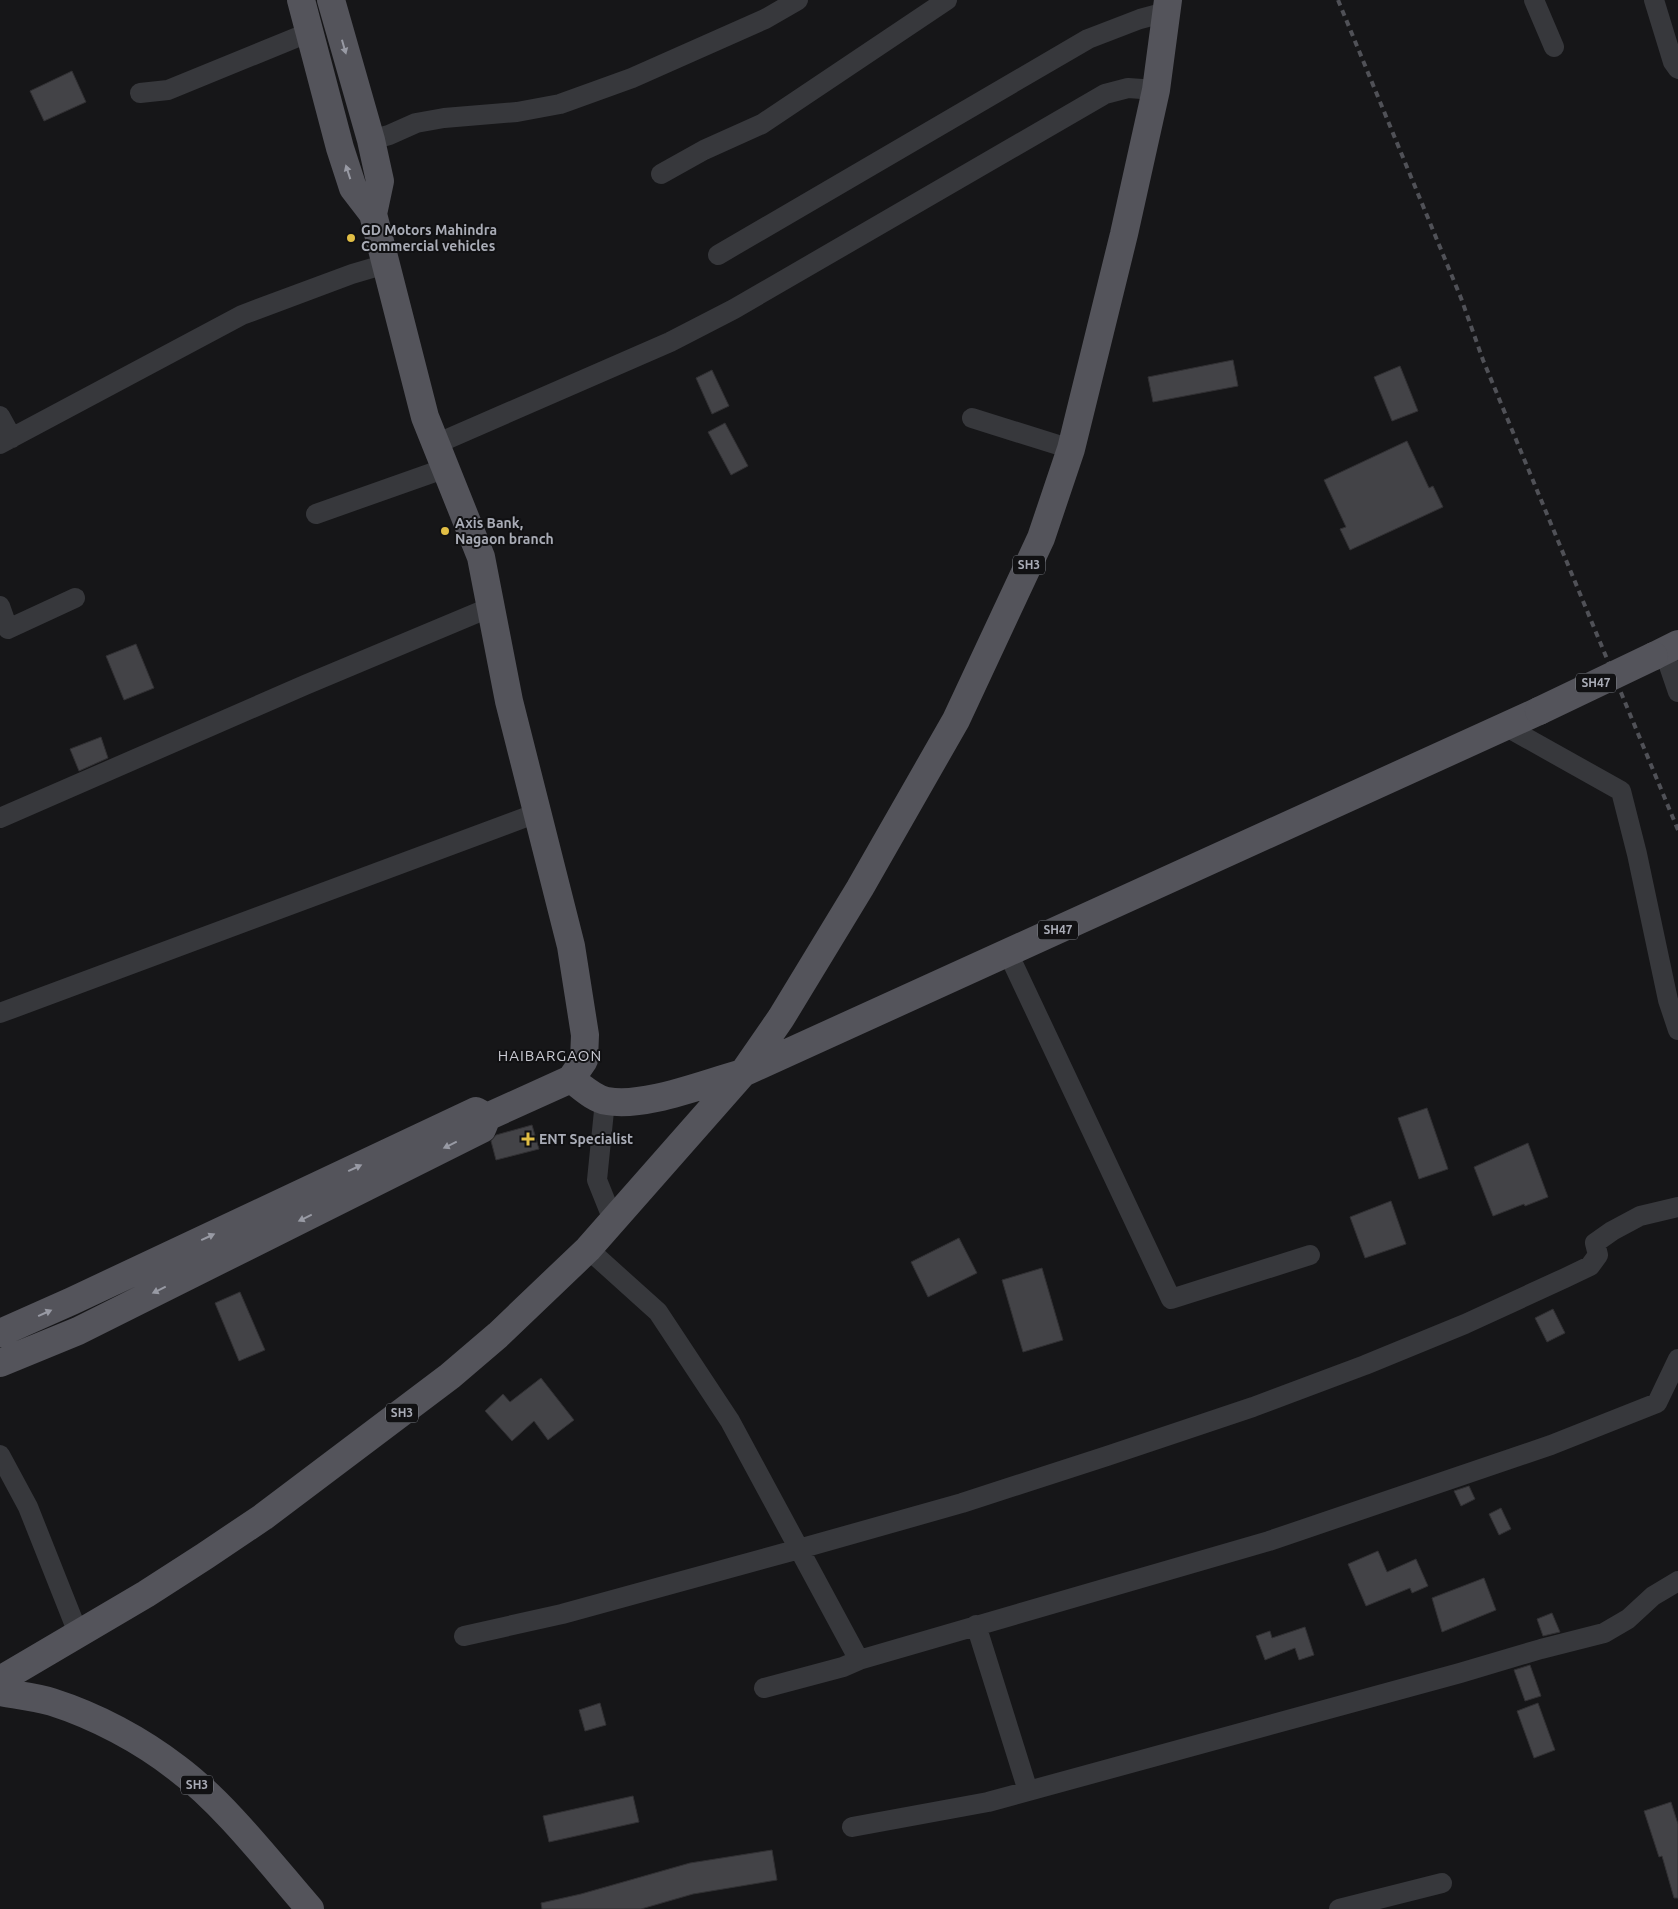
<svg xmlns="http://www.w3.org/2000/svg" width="1678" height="1909" font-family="Ubuntu,sans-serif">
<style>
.building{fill:#434347;stroke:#313033}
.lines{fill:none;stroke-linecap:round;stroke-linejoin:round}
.street{stroke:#37383c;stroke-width:20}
.primary{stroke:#54545b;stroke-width:28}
.rail{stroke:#505157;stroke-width:4;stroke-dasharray:6 5;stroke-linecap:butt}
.primary-bridge{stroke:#54545b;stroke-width:28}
.oneway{fill:#989aa4}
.poi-dot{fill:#e1be45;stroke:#111113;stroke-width:2}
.labels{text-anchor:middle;stroke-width:4;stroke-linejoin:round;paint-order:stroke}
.shield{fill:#111113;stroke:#7b7e85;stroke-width:1}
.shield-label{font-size:12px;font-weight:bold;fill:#a9acb6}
.poi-label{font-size:14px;font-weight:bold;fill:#a9acb6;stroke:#111113;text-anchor:start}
.neighbourhood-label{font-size:15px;letter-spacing:1px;fill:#cacbd3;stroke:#111113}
</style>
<rect width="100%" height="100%" fill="#161618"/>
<path class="building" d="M72 71 86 102 44 121 30 91Z
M1233 360 1238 386 1153 402 1148 377Z
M1400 366 1418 411 1392 421 1374 377Z
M712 370 729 406 712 414 696 378Z
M725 423 748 466 731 475 708 432Z
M1407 441 1429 488 1433 486 1443 507 1350 550 1340 529 1346 527 1324 480Z
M136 644 154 688 124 700 106 656Z
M101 737 108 758 79 771 70 749Z
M1427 1108 1448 1169 1419 1179 1398 1118Z
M532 1125 539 1149 496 1160 491 1141 496 1135Z
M1528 1143 1548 1197 1525 1206 1524 1204 1493 1216 1474 1167Z
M1391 1201 1406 1244 1365 1258 1350 1217Z
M959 1238 977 1273 928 1297 911 1262Z
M1042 1268 1063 1340 1023 1352 1002 1280Z
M240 1292 265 1350 239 1361 215 1303Z
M1553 1309 1565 1333 1547 1342 1535 1318Z
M541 1378 574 1420 548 1440 534 1421 512 1441 485 1411 503 1394 510 1402Z
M1469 1486 1475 1499 1461 1506 1454 1491Z
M1501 1508 1511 1529 1499 1535 1489 1514Z
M1378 1551 1387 1572 1416 1559 1428 1586 1412 1593 1410 1588 1366 1606 1348 1564Z
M1484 1578 1496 1610 1442 1632 1432 1598Z
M1552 1613 1560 1632 1543 1636 1537 1619Z
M1305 1627 1314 1655 1299 1660 1295 1648 1265 1660 1256 1636 1270 1631 1272 1638Z
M1530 1665 1541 1696 1525 1701 1514 1670Z
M600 1703 606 1725 585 1731 579 1710Z
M1538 1703 1555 1750 1534 1758 1517 1711Z
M633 1796 639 1822 549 1842 543 1816Z
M1671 1802 1678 1824V1898H1674L1662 1856 1659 1857 1644 1811Z
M772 1850 777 1880 693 1894 641 1909H542L541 1903 581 1894 690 1863Z"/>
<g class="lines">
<path class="street" d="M1534 0 1554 47
M1654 0 1673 62 1678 69
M140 93 168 90 310 32
M371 140 389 135 416 123 444 118 517 112 560 104 632 78 765 19 798 0
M661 174 704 150 762 124 947 0
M718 255 1088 39 1140 19 1166 12
M0 416 12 438
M972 418 1071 449
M0 444 242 315 352 274 386 264
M436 444 670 342 734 309 1105 94 1128 88 1156 90
M316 514 446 468
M0 606 8 629 75 598
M1664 651 1678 692
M1505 726 1621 791 1637 854 1668 1000 1678 1030
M0 818 305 685 491 607
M1008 953 1171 1299 1310 1255
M0 1013 537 813
M605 1101 597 1180 613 1220
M588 1249 658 1312 730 1421 859 1660 1269 1541 1551 1445 1657 1403 1678 1359
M0 1455 28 1507 78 1633
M976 1625 1028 1791
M464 1636 562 1614 799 1549 962 1503 1107 1456 1253 1407 1365 1365 1465 1324 1565 1278 1590 1266 1598 1255 1595 1243 1612 1231 1640 1216 1678 1207
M764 1688 843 1667 859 1660
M852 1827 988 1802 1460 1673 1541 1649 1604 1633 1628 1619 1653 1596 1678 1581
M1339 1909 1442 1883"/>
<path class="primary" d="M331 0 371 140 380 181 373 214
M1654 656 1678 644
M571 1079C582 1087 594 1099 607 1101 645 1108 705 1083 743 1073L1539 711
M0 1333 72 1301 476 1111 487 1117
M0 1363 78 1331 482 1129 487 1117 571 1079 584 1060 585 1035 571 946 509 701 481 557 425 417 373 214 353 188 340 148 301 0
M0 1680 146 1594 205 1556 263 1517 450 1376 498 1335 588 1249 743 1073 781 1018 860 888 956 720 1041 538 1071 449 1124 234 1156 90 1168 0
M0 1692C17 1695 36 1697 52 1702 96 1716 141 1740 177 1768 225 1804 270 1863 310 1909"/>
<path class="rail" d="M1338 0 1461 298 1483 360 1678 830"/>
<path class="primary-bridge" d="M1539 711 1654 656"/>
</g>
<defs><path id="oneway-solid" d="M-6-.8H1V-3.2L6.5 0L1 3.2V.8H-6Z" transform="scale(1.25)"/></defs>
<g class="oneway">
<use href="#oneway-solid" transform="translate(344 47) rotate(74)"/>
<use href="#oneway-solid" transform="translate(348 172) rotate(-108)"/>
<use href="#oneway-solid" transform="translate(450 1145) rotate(154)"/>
<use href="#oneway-solid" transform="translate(355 1168) rotate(-25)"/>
<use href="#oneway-solid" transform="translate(305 1218) rotate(154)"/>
<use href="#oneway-solid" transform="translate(208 1237) rotate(-25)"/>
<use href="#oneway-solid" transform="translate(159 1290) rotate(154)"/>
<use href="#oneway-solid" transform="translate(45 1313) rotate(-24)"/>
</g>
<g class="poi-dot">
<circle cx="351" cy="238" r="5"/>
<circle cx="445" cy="531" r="5"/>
<path d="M525.5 1131.5h5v5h5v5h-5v5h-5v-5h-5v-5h5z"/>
</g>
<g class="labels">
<g class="shield">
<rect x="1013" y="555.5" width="32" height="19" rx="4"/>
<rect x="1576" y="673.5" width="40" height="19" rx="4"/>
<rect x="1038" y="920.5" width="40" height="19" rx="4"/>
<rect x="386" y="1403.5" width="32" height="19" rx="4"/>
<rect x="181" y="1775.5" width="32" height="19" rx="4"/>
</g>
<g class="shield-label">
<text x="1029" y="569">SH3</text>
<text x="1596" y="687">SH47</text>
<text x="1058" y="934">SH47</text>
<text x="402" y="1417">SH3</text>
<text x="197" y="1789">SH3</text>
</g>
<g class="poi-label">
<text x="361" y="235">GD Motors Mahindra<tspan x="361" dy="16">Commercial vehicles</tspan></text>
<text x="455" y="528">Axis Bank,<tspan x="455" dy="16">Nagaon branch</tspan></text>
<text x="539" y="1144">ENT Specialist</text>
</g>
<g class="neighbourhood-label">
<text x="550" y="1061">HAIBARGAON</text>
</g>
</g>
</svg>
